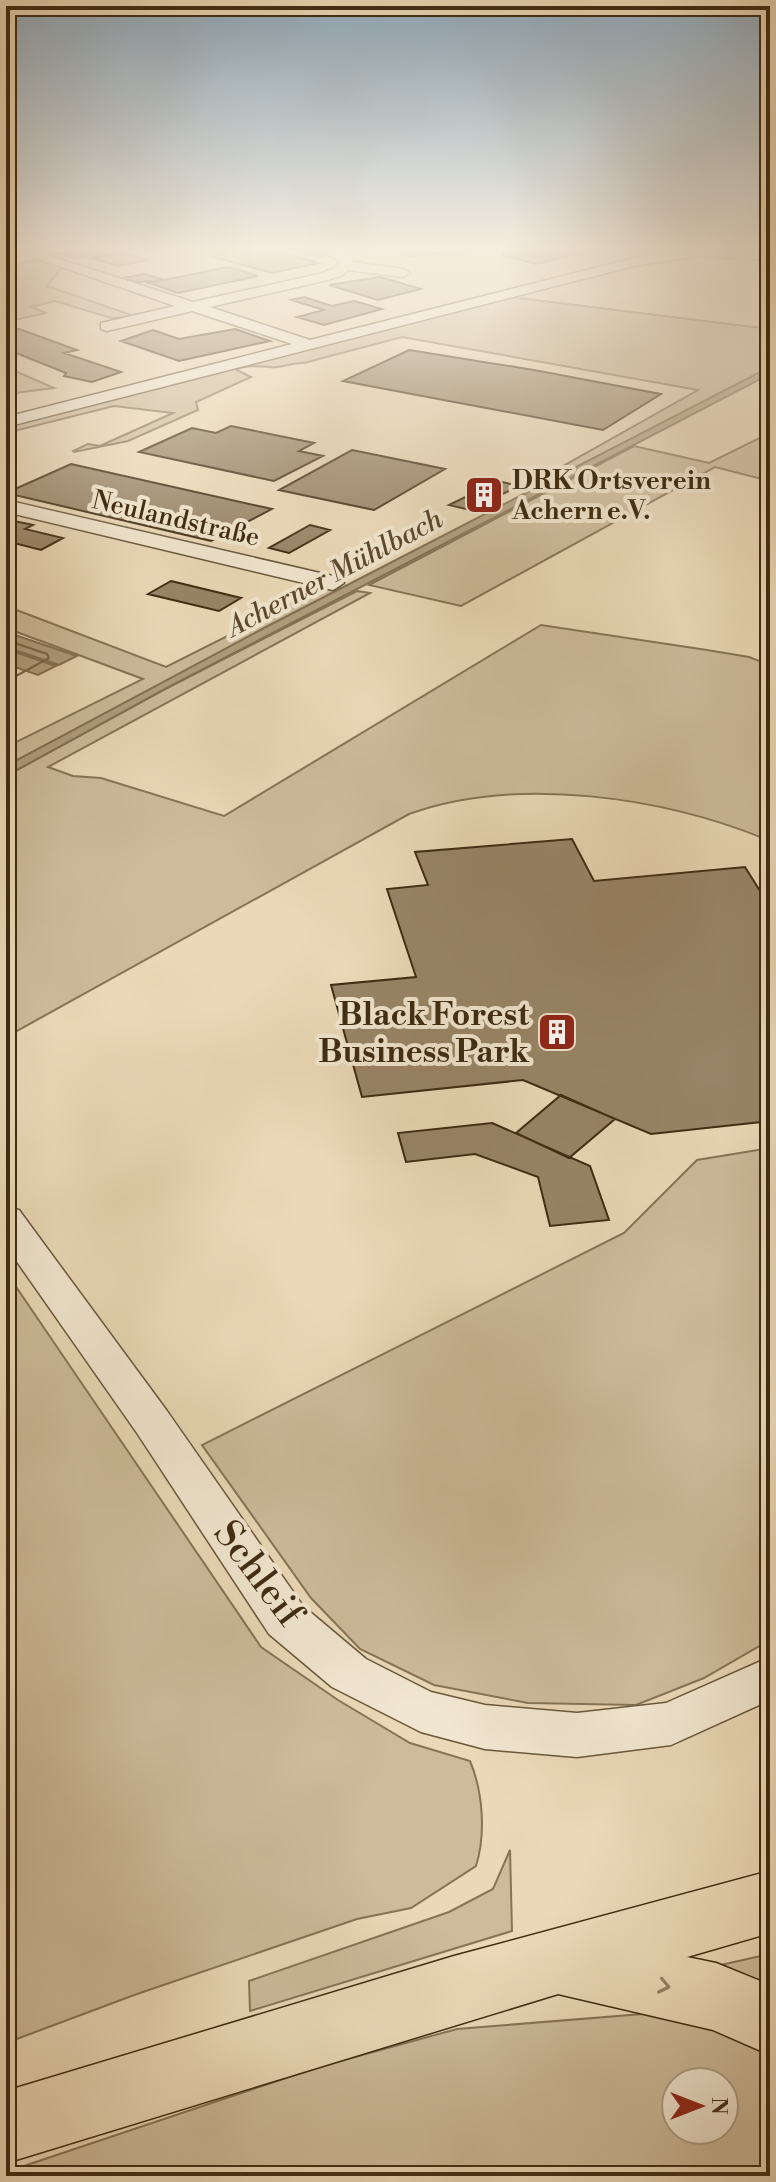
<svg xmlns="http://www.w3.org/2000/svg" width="776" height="2182" font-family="'Libre Bodoni',serif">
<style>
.green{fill:#cdbb9a;stroke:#867456;stroke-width:2;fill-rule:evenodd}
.water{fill:#b09e7e;stroke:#837053;stroke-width:2}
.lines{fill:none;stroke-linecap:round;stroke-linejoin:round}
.shore{stroke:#786548;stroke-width:2}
.building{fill:#988567;stroke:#3f2c12;stroke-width:2}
.minor-casing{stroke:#6a573b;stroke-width:3}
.major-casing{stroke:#3f2c12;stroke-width:3}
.minor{fill:#f1e6d0;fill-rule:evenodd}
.major{fill:#ead8b6;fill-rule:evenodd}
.oneway{stroke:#948264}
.labels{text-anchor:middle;stroke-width:8;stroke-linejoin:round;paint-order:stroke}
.far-poi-label{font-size:26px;font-weight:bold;fill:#3f2c12;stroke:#f1e6d0;text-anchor:start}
.far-street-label{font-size:26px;fill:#3f2c12;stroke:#f1e6d0}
.far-water-label{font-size:28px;font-style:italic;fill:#5b482d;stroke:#f1e6d0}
.poi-label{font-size:32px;font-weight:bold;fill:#3f2c12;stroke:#f1e6d0;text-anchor:end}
.near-street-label{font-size:38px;fill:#3f2c12;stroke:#f1e6d0}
</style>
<rect width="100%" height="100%" fill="#ead8b6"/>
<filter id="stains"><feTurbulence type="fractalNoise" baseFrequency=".0025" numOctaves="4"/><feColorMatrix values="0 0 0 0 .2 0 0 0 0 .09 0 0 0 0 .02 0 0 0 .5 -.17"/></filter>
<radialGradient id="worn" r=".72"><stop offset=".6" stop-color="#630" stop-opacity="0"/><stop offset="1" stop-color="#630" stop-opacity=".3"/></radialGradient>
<path class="green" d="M41 259 62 267 47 286 137 317 111 318 55 301 31 307 46 313 6 322V266Z
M510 297 770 329V367L552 480 549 474 698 390 402 337 304 363C292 362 280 369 269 367 254 366 251 365 235 369L251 377 196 402 198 410 128 441 74 452 73 451 88 444 100 446 173 413 114 406 6 433V425Z
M6 367 54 388 6 394Z
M770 433V481L715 467 461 606 369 585 634 446 709 463Z
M329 585 342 588 6 766V747L143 679 6 628V606L166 667Z
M357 591 370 593 48 767 73 776 101 778 224 816 541 625 707 650 749 657 770 665V841C665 797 517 775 409 814L6 1037V776L165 689Z
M770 1148V1640L704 1678 636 1705 528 1703 434 1685 360 1649 311 1598 202 1445 624 1233 697 1160Z
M6 1272 261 1647 338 1700 410 1743 470 1761C483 1792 486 1834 476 1866L411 1908 357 1919 137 1994 6 2043Z
M510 1850 512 1931 250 2011 249 1981 449 1912 493 1889Z
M770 1954V1991L703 1969Z
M692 2010 770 2039V2176H6V2172L322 2066 457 2029ZM676 2082H724V2130H676Z"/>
<path class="water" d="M770 367V374L165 689 6 776V766L264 628Z
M6 632 77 656 59 665 6 647Z
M6 649 56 666 38 675 6 664Z"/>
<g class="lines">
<path class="shore" d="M6 640 47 654 49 658 16 676 6 675"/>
</g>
<path class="building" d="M83 249 105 252 74 258 60 253Z
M243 249H276H273L318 263 272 273 210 256Z
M288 249H306L329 255 318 257Z
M417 249H483L450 256 433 253 411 257 398 253Z
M530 249H579L589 251 536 264 502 255Z
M121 252 148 260 118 266 92 258Z
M228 267 258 276 178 293 149 283Z
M144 274 165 280 136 282 123 278Z
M380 277 421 289 378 300 329 285Z
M304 297 332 306 354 301 382 309 324 325 297 317 324 310 291 300Z
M19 329 77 350 64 353 121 372 92 382 64 376 66 373 6 349V332Z
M235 329 270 341 179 361 121 341 153 330 179 339Z
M409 350 534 370 661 394 603 430 343 381Z
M231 426 314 443 299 451 323 456 274 481 139 452 192 428 216 433Z
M352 450 445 469 374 510 279 490Z
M71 464 272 509 211 541 6 493Z
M498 481 519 486 470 510 449 505Z
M14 521 33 525 25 529 63 538 41 550 6 541V525Z
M310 525 330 530 289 553 269 548Z
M171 581 241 598 219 611 148 594Z
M572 839 594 881 745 867 770 907V1121L651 1134 523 1080 362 1097 331 985 416 977 387 889 428 885 415 852Z
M561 1095 615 1119 569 1158 516 1133Z
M492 1123 590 1166 609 1220 550 1226 538 1177 475 1154 406 1162 398 1133Z"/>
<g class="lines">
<defs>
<path id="minor" d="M9 249H29L193 302 319 274 333 269 341 261 317 249C332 249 348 247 354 262L403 269 410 273 403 277 348 270 343 275 328 280 210 307 310 340 634 258 670 252 667 249 770 252V260L697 256 634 266 6 427V417L292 344 192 311 107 331 101 329V323L175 306Z
M6 500 333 576 344 583 333 590 6 512Z
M6 1207 19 1210 167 1411 303 1606 366 1659 431 1692 485 1705 577 1713 666 1703 770 1657V1700L671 1745 577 1757 485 1749 421 1732 332 1687 269 1634 137 1433 6 1246Z"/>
<path id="major" d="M770 1871V1933L687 1957 716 1963 770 1985V2055L713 2030 558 1994 6 2163V2091L454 1956Z"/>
</defs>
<use href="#minor" class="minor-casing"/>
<use href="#major" class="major-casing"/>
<use href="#minor" class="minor"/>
<use href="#major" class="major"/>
</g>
<defs><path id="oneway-chevron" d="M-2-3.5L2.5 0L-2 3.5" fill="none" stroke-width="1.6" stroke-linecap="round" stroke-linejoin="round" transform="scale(2)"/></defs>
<use class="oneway" href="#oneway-chevron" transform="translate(664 1986) rotate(12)"/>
<linearGradient id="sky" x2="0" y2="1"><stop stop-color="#91abbe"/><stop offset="0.45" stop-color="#f6edde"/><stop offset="1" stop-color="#f6edde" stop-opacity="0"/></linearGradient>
<rect width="776" height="554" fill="url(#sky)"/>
<defs>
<symbol id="building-square" viewBox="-11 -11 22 22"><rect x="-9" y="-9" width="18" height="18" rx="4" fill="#8f2418" stroke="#f1e6d0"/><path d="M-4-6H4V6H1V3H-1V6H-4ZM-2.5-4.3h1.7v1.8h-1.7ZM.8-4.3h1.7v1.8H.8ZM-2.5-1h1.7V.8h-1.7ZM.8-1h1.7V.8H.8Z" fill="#fff"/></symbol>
</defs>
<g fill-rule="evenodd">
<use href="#building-square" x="462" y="473" width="44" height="44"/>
<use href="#building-square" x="535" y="1010" width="44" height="44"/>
</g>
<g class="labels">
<g class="far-poi-label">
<text x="512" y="489">DRK Ortsverein<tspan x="512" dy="30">Achern e.V.</tspan></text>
</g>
<g class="far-street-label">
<text transform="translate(176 518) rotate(13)" y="9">Neulandstraße</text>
</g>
<g class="far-water-label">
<text transform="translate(334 572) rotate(-28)" y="10">Acherner Mühlbach</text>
</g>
<g class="poi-label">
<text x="529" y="1025">Black Forest<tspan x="529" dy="37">Business Park</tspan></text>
</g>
<g class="near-street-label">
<text transform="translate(259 1573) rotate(53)" y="13">Schleif</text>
</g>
</g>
<rect width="776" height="2182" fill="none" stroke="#ead8b6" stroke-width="32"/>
<rect x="8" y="8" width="760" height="2166" fill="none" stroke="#3f2c12" stroke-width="4"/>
<rect x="16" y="16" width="744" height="2150" fill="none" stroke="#3f2c12" stroke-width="2"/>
<g transform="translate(700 2106) rotate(90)"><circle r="38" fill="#f1e6d0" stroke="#aa9c84" stroke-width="2"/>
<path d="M0-6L14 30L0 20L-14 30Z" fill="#8f2418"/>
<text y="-12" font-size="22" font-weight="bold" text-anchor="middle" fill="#3f2c12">N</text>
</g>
<rect width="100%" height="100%" filter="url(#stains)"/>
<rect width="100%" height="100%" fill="url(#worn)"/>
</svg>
